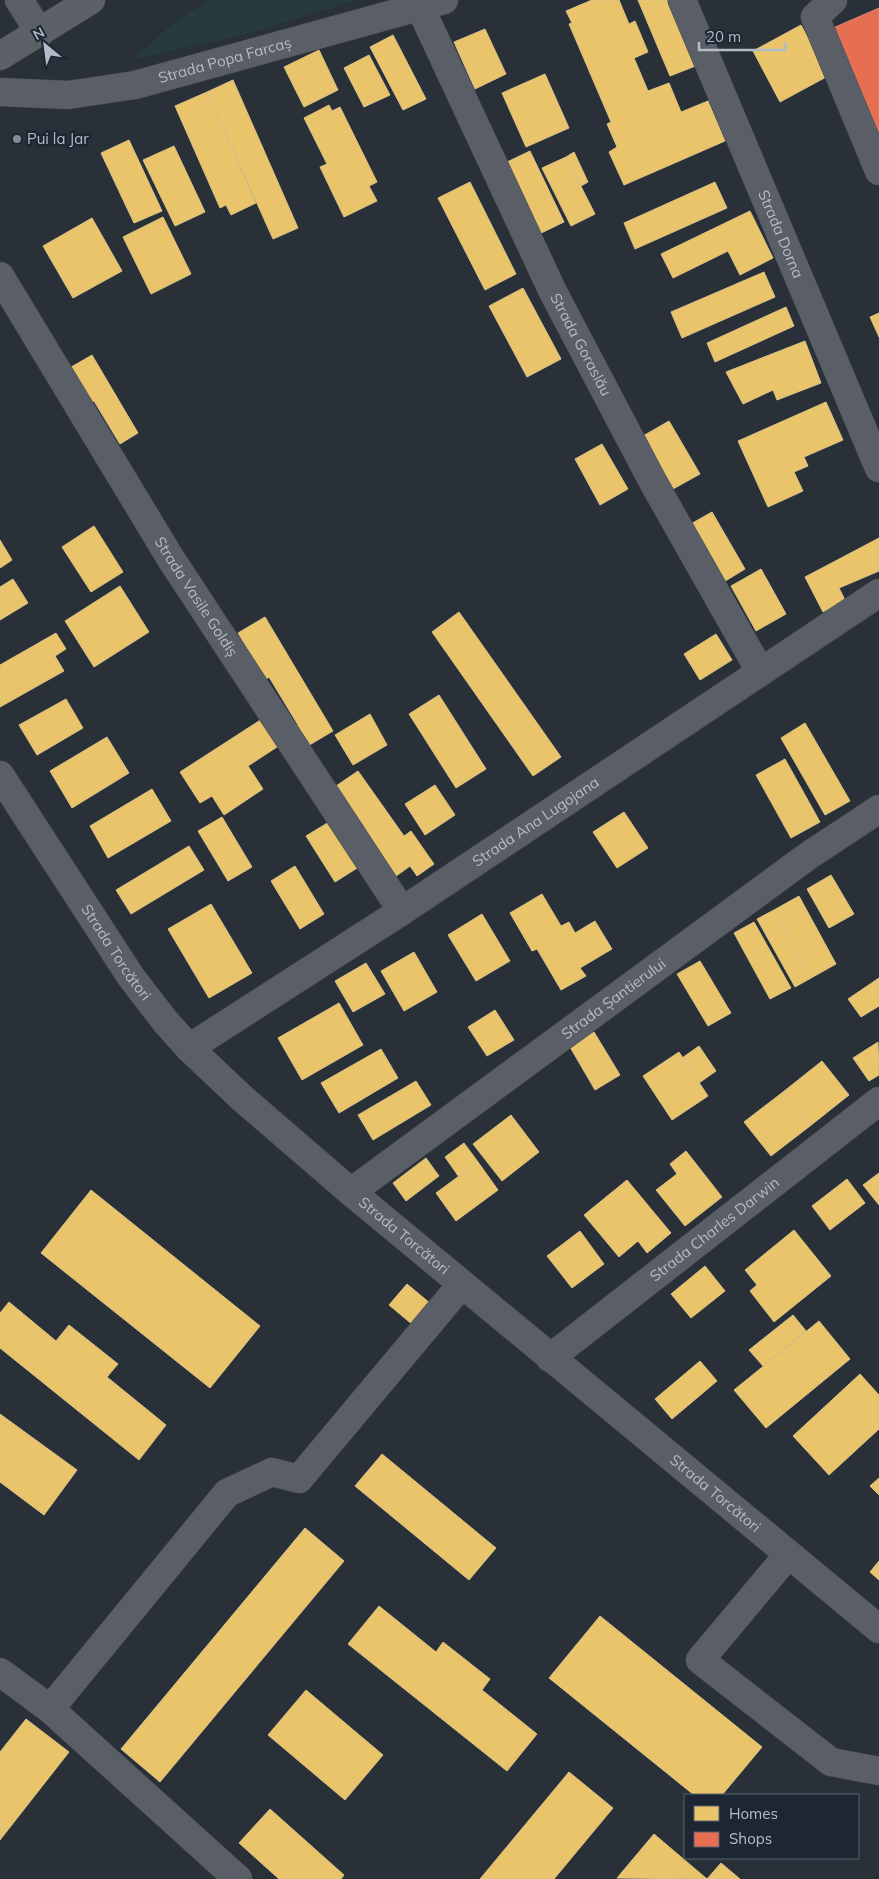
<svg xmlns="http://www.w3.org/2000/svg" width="879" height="1879" font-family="Mulish,sans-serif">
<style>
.green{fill:#273a3e}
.homes{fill:#e9c46a;stroke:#d9c286}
.shops{fill:#e76f51;stroke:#d88675}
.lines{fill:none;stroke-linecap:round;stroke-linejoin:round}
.minor-casing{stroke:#484c53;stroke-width:29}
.major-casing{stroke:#484c55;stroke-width:29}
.minor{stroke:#5a5e66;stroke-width:28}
.major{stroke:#5c6168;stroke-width:28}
.poi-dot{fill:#848b96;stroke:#1d2633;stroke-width:2}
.labels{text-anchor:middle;stroke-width:5;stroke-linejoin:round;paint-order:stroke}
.street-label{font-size:15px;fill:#b4bcc9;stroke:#1d2633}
.poi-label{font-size:15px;fill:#b4bcc9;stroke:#1d2633;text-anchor:start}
</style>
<rect width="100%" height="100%" fill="#2a3038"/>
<path class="green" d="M209 0H357L249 33 132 60 175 22Z"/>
<path class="homes" d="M592 0H619L629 24 635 21 648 52 634 58 648 91 669 83 681 112 708 101 725 141 624 185 609 152 617 147 607 124 611 122 569 24 572 23 566 11Z
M638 0H671L698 65 670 76Z
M801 25 828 76 780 102 753 51Z
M485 29 506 74 475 89 454 42Z
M393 35 426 99 403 110 370 47Z
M319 50 338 90 304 107 284 67Z
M369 55 390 95 364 107 344 68Z
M545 74 569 128 526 147 502 93Z
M233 80 298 228 273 239 207 92Z
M207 92 256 203 231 215 226 205 220 208 175 106Z
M329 105 332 111 340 107 377 182 369 186 377 201 344 217 320 167 327 164 304 118Z
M129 140 162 211 134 223 101 153Z
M174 146 205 212 175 226 143 160Z
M530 151 564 222 537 235 503 164Z
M574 152 588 182 581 186 566 157Z
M566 157 595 214 571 226 542 168Z
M470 182 516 274 485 290 438 198Z
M715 182 727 208 635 249 624 223Z
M750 211 773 258 740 275 728 251 673 278 661 254Z
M163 217 191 274 151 294 123 237Z
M92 218 122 271 73 298 43 246Z
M764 272 775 297 682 338 671 312Z
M523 288 561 359 527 377 489 306Z
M786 307 794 326 715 362 707 343Z
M879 313V337L870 317Z
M805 341 821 383 777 400 773 390 743 404 726 372Z
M92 355 138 433 120 444 94 401 87 405 66 370Z
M826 402 843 440 804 457 808 466 794 472 803 491 768 507 738 441Z
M669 421 700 474 673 489 643 436Z
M602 444 628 489 600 505 575 459Z
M712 512 745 569 722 583 689 525Z
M94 526 123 572 91 592 62 547Z
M879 538V571L839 588 845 600 823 612 805 577Z
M0 540 12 560 0 568Z
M761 569 786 614 756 631 731 586Z
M13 579 28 603 0 620V587Z
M120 586 149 632 94 667 65 621Z
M459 612 561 757 533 776 432 632Z
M265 617 333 731 306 747 294 728 298 725 269 677 266 679 238 633Z
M56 633 66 649 55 656 64 671 0 707V665Z
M716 634 732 660 700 680 684 654Z
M439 695 486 769 456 788 409 714Z
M66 699 83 728 37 755 19 725Z
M370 714 387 745 353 765 335 735Z
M262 719 280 745 248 766 263 789 224 815 212 796 200 803 180 772Z
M805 723 850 801 825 815 781 738Z
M107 737 129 773 72 808 50 771Z
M785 759 820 822 791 838 756 775Z
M358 771 404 836 411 831 434 864 417 876 410 866 392 879 358 830 364 826 336 786Z
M435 785 455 815 425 835 405 804Z
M152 789 171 821 108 858 90 826Z
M624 812 648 848 617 868 593 832Z
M222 817 252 867 228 881 198 831Z
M334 819 362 865 335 882 306 836Z
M189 846 204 870 131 914 116 890Z
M295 866 324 914 300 929 271 881Z
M831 875 854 914 829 928 807 889Z
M542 894 561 926 569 922 575 933 595 921 612 949 580 968 586 976 561 990 537 949 532 951 510 913Z
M799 896 836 964 811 978 774 910Z
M211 904 252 973 209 998 168 929Z
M774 910 811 978 795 987 757 919Z
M482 914 510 961 476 981 448 935Z
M754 922 791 988 770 999 734 933Z
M414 952 437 992 404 1011 381 971Z
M700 961 731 1013 708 1026 677 974Z
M366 963 385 994 353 1012 335 981Z
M879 978V1006L861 1017 848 999Z
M339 1003 363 1045 302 1080 278 1038Z
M495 1010 514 1040 487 1056 468 1027Z
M594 1032 620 1075 595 1090 570 1047Z
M878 1042 879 1075 869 1081 853 1058Z
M699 1046 716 1071 699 1083 682 1058Z
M381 1049 398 1078 339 1113 321 1083Z
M679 1052 708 1096 672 1120 643 1076Z
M822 1061 849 1095 810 1126 783 1092Z
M416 1081 431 1105 373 1140 358 1115Z
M783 1092 810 1126 771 1156 744 1122Z
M511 1115 539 1152 502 1181 473 1144Z
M464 1143 478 1162 459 1177 445 1157Z
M686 1151 722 1197 685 1226 656 1190 677 1174 670 1164Z
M426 1158 439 1176 406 1201 393 1183Z
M478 1162 498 1190 456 1221 436 1193Z
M879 1173V1205L863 1185Z
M847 1179 865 1203 830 1230 812 1206Z
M627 1180 671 1233 647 1253 638 1241 619 1257 584 1215Z
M91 1190 260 1326 210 1388 41 1253Z
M794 1230 831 1276 774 1322 750 1291 757 1285 745 1270Z
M580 1231 604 1264 572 1288 547 1256Z
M705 1266 725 1291 691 1318 671 1294Z
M407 1284 431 1304 413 1325 389 1305Z
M9 1302 56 1341 69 1325 118 1364 107 1377 166 1425 139 1460 0 1348V1313Z
M793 1315 806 1331 763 1366 749 1350Z
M819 1321 850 1359 766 1428 734 1390Z
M700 1361 717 1381 672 1419 655 1399Z
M860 1374 879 1395V1429L829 1475 793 1436Z
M0 1414 77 1470 44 1515 0 1482Z
M382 1454 496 1548 469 1580 355 1486Z
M879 1478V1495L870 1486Z
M305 1528 344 1561 160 1782 121 1749Z
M879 1561V1580L870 1572Z
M379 1606 436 1652 443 1642 490 1679 482 1690 537 1734 507 1771 348 1644Z
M600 1616 762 1747 722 1795H694L549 1678Z
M306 1690 383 1755 345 1800 268 1735Z
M26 1719 69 1752 0 1840V1752Z
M569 1772 613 1808 554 1879H480Z
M270 1809 344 1875 341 1879H279L239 1843Z
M654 1834 707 1879 617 1878Z
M721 1863 740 1879H707Z"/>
<path class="shops" d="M879 8V153L826 31Z"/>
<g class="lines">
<defs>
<g id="minor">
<path d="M19 0 40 33"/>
<path id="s1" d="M682 0 879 468"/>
<path d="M833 0 815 17 879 171"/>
<path id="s2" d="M420 7 553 292 653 482 760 671"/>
<path id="s3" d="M0 92 68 95 135 85 444 0"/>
<path id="s4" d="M0 276 171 559 402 911"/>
<path id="s5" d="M0 775 131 977 165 1021 189 1048 243 1099 351 1192 879 1629"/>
<path id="s6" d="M189 1048 402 911 879 593"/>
<path id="s7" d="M351 1192 808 856 879 809"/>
<path id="s8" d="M550 1358 879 1101"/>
<path d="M788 1555 700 1660 831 1762 879 1771"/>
<path d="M0 1672 50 1709 238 1879"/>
<path d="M50 1709 227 1493 272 1472 299 1479 462 1284"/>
</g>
<path id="major" d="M0 56 91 0"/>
</defs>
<use href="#minor" class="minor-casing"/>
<use href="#major" class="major-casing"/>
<use href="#minor" class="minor"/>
<use href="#major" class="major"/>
</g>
<circle class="poi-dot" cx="17" cy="139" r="5"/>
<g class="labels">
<g class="street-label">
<text dy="5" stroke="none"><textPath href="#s3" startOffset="229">Strada Popa Farcaș</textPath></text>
<text dy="5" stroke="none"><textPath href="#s1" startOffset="254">Strada Dorna</textPath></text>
<text dy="5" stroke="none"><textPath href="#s2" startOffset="374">Strada Goraslău</textPath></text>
<text dy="5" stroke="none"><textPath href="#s4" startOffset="376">Strada Vasile Goldiș</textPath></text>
<text dy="5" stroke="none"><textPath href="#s6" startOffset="414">Strada Ana Lugojana</textPath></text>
<text dy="5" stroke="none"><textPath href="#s5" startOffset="212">Strada Torcători</textPath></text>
<text dy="5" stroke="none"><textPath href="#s7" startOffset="326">Strada Șantierului</textPath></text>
<text dy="5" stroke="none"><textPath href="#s8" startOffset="209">Strada Charles Darwin</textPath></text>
<text dy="5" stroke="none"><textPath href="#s5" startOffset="618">Strada Torcători</textPath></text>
<text dy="5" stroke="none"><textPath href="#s5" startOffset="1022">Strada Torcători</textPath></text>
</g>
<g class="poi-label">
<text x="27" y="144">Pui la Jar</text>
</g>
</g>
<rect x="684" y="1794" width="175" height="65" fill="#1d2633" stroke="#59626f"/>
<rect x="694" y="1806" width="25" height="15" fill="#e9c46a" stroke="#59626f"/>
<text x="729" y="1819" font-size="15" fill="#b4bcc9">Homes</text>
<rect x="694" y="1832" width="25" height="15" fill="#e76f51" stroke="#59626f"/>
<text x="729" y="1844" font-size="15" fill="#b4bcc9">Shops</text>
<g transform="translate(45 45) rotate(331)" stroke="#1d2633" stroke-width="4" paint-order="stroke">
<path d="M0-4L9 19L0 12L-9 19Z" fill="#b4bcc9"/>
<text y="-8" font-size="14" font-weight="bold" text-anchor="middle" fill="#b4bcc9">N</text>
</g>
<path d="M699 42v8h86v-8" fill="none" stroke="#b4bcc9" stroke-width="2.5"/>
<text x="706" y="42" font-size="15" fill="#b4bcc9" stroke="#1d2633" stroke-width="4" paint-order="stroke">20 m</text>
</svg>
